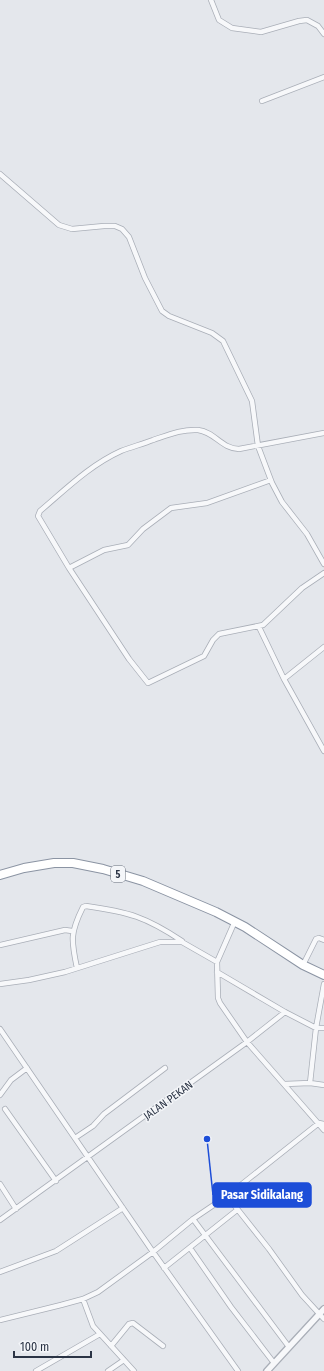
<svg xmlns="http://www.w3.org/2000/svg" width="324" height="1371" font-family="'Fira Sans Condensed',sans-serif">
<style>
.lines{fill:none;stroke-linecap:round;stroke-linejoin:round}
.minor-casing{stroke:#a9aeb7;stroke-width:6}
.tertiary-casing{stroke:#a9aeb7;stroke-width:8}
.trunk-casing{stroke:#8b94a3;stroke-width:10}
.minor{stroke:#f7f8fa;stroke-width:4.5}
.tertiary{stroke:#f7f8fa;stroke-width:5.5}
.trunk{stroke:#fff;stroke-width:8}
.labels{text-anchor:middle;stroke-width:3;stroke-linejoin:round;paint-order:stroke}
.shield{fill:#f4f6f9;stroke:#676e7b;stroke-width:1}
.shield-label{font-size:10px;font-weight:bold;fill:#2b3445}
.street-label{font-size:11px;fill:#2b3445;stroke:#f4f6f9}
.leader{fill:none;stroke:#1d4ed8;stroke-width:1.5}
.callout-dot{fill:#1d4ed8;stroke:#f4f6f9;stroke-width:1.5}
.callout{fill:#1d4ed8;stroke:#1d4ed8;stroke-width:1.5}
.callout-label{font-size:12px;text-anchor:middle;font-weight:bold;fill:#fff}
</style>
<rect width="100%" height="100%" fill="#e4e7ec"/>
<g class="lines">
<defs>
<path id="minor" d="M211 0 219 20 232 28 261 32 299 21 307 20 318 26 324 34
M262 101 324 77
M0 174 59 225 72 229 104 226H115L122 229 129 237 145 278 162 311 169 316 212 333 223 341 252 401 258 446 272 483 282 502 307 534 324 564
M324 433 239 449C222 449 215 432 198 430 182 429 168 435 153 440 143 444 131 447 121 451 90 465 66 489 40 511L38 516 69 568 129 659 148 683 204 656 213 640 219 634 263 625 302 588 324 573
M69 568 104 550 128 545 143 529 171 508 207 503 271 480
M259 627 284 679 324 751
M284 679 324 647
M235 921 217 962 218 998 220 1003 247 1042 324 1130
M0 945 65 930 72 931
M303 965 316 939 319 938 324 940
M77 968C71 940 70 933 83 907L86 906C129 912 146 917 182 941
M217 972 285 1012 316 1028H324
M0 984 29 980 65 972 160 942H182L217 962
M0 1029 153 1252 238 1371
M310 1083 316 1028 324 984
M285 1084 310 1083 324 1085
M0 1095 11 1080 27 1068
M5 1109 56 1181
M75 1138 93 1126 104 1114 165 1068
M0 1184 16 1209
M227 1196 269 1249 302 1295 324 1319
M193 1219 289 1347
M0 1220 247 1042 285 1012
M190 1248 231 1307 274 1363
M164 1268 237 1210
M0 1272 56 1251 123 1208
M83 1299 93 1326 134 1371
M0 1320 61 1305 83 1299 98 1292 153 1252 193 1219 227 1196 319 1123 324 1124
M111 1346 129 1324 133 1323 163 1346
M36 1371 100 1334
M108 1371 124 1360"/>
<path id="tertiary" d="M267 1371 324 1309"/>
<path id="trunk" d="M0 875 24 868 54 863H73L103 869 143 881 216 912 245 927 303 965 324 975"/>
</defs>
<use href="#minor" class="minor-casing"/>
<use href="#tertiary" class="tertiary-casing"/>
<use href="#trunk" class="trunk-casing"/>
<use href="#minor" class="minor"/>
<use href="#tertiary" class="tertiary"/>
<use href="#trunk" class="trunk"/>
</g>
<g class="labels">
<rect class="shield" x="111" y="866" width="14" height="16" rx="3"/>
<g class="shield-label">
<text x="118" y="878">5</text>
</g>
<g class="street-label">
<text transform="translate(168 1100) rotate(-36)" y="4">JALAN PEKAN</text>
</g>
</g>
<path class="leader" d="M207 1139L213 1195"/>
<circle class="callout-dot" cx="207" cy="1139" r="4"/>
<rect class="callout" x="213" y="1183" width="98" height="24" rx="4"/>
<g class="callout-label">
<text x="262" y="1199">Pasar Sidikalang</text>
</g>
<path d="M14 1351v6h77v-6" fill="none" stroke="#2b3445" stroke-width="2"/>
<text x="20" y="1351" font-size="12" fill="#2b3445" stroke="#f4f6f9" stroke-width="3" paint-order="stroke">100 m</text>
</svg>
